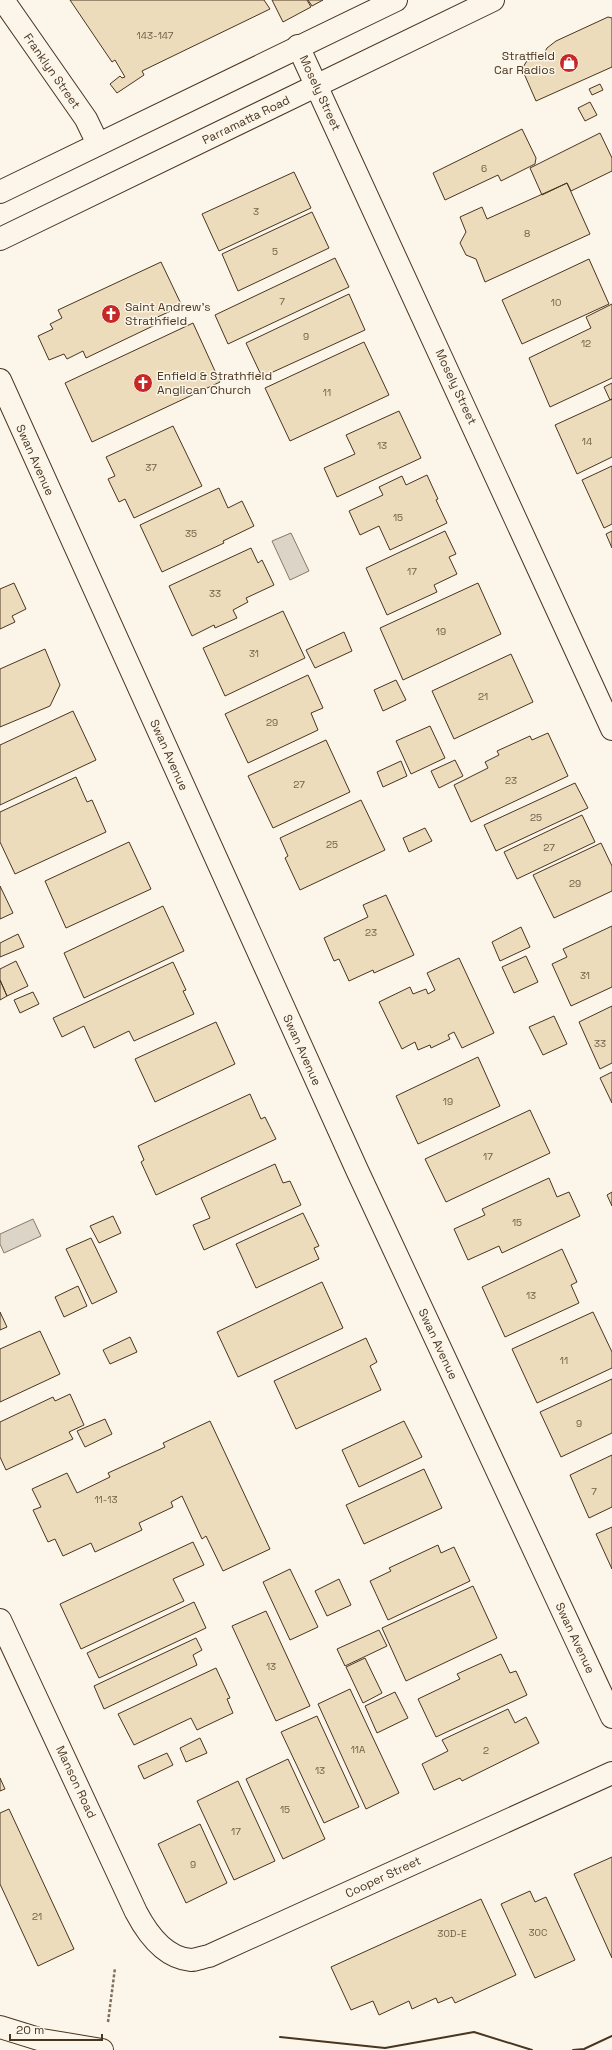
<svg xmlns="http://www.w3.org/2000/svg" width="612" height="2050" font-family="'Space Grotesk',sans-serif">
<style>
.water{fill:#dcd4c6;stroke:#887966}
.building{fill:#ecdcbc;stroke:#4a3520}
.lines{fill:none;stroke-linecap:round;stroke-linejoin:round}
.street-casing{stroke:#4a3520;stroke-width:24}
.primary-casing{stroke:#4a3520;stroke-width:24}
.highway-casing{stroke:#4a3520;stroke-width:24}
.path{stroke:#7f6f5c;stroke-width:2.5;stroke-dasharray:3 2;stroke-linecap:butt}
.street{stroke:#fbf6e9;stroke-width:22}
.primary{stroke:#fbf6e9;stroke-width:22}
.highway{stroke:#fbf6e9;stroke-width:22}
.wall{stroke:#4a3520;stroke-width:2}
.labels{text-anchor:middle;stroke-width:3;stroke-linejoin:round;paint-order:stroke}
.number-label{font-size:10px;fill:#725f47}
.poi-label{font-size:12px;fill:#4a3520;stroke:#fbf6e9;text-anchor:start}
.street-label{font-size:12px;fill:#4a3520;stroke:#fbf6e9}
</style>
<rect width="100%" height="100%" fill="#fbf6e9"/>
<path class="water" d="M291 533 309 571 290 580 272 541Z
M33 1219 41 1236 4 1253 0 1244V1234Z"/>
<path class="building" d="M70 0H264L270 9 142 71 144 75 117 93 110 84 120 76 122 78 125 77 115 60 112 62Z
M272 0H307L311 7 283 22Z
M308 0H323L312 6Z
M608 17 612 18V67L536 101 522 69 531 54 541 59 547 48 556 41Z
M600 84 603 90 592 95 589 89Z
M590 102 597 115 585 121 578 108Z
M522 129 536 158 535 164 501 181 498 175 445 200 433 173Z
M600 133 612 158V171L571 191 567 183 542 195 530 168Z
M294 172 311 208 219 251 202 214Z
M567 183 590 234 485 282 476 259 466 255 460 243 466 232 460 217 482 207 487 219Z
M312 212 329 248 238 291 222 254Z
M335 258 349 287 228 344 215 315Z
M589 259 609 304 522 344 502 300Z
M161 262 182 306 153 319 155 325 86 358 83 351 67 359 64 354 49 360 38 336 53 329 50 324 62 318 58 310Z
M349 294 365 330 262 377 246 343Z
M612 304V378L550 407 529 358 591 328 586 317Z
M193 323 220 382 92 442 65 383Z
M364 342 389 395 290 441 265 388Z
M612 383V399L610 400 604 387Z
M612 399V457L577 474 555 425Z
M399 411 421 458 337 497 324 468 355 454 346 435Z
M173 426 202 486 134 518 125 499 119 502 108 479 115 476 106 457Z
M612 466V524L604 528 582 480Z
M427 475 438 499 436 500 447 523 390 550 379 526 360 535 349 511 383 495 379 487 402 476 406 485Z
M219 488 228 508 242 501 254 526 223 541 224 543 162 572 140 525Z
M445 531 456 554 449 557 457 574 434 585 437 592 387 615 366 568Z
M612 531V548L606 534Z
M251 548 258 563 262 560 274 585 246 598 248 602 233 610 237 618 215 628 214 625 192 636 169 586Z
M14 583 26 609 12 616 15 622 0 629V589Z
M478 583 501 634 403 680 380 628Z
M283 611 305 658 225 696 203 648Z
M344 632 352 651 315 668 306 650Z
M45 649 60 685 50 706 0 727V669Z
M511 654 533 702 454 739 432 691Z
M308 675 323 708 311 713 318 730 248 763 225 714Z
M396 680 406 700 383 711 374 690Z
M73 711 96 760 0 805V745Z
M430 726 445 758 411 774 396 741Z
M548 733 568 776 471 822 454 785 488 768 485 762 499 755 497 751 530 736 532 740Z
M326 740 350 792 273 828 248 776Z
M455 760 463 776 439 788 431 771Z
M401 761 407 776 383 787 377 772Z
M76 777 87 802 92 800 106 832 15 874 0 842V812Z
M575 783 588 808 496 851 484 825Z
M361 800 385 850 300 890 285 858 288 856 280 838Z
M582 815 595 842 517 879 504 852Z
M425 828 432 841 409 852 403 838Z
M129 842 151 889 66 928 45 881Z
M601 843 612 866V891L554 918 533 875Z
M0 886 13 913 0 919Z
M386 895 414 955 374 973 373 970 349 981 339 959 334 961 324 938 368 917 363 905Z
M163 906 184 951 84 998 64 953Z
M612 926V987L571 1006 552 964 567 957 563 949Z
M521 927 530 947 500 961 492 942Z
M18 934 24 947 0 957V943Z
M526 956 538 982 514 993 502 967Z
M459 958 494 1033 462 1048 454 1032 448 1035 450 1039 431 1048 430 1045 418 1050 415 1042 402 1049 379 1002 410 987 413 994 426 989 428 994 435 990 427 973Z
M16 961 28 986 7 996 0 980V969Z
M173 962 186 990 183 991 194 1014 134 1041 129 1031 94 1048 84 1026 62 1037 53 1018Z
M0 980 7 996 0 1000Z
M33 992 39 1004 20 1013 14 1000Z
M612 1006V1063L600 1069 579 1022Z
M554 1016 567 1044 543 1055 529 1027Z
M216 1022 235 1064 155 1102 135 1059Z
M478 1057 500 1106 418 1144 396 1096Z
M612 1072V1103L600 1078Z
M250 1094 261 1119 265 1117 276 1139 156 1195 141 1162 144 1160 138 1146Z
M530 1110 550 1153 446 1202 425 1159Z
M275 1164 283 1183 290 1181 301 1205 204 1250 193 1225 210 1218 201 1198Z
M549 1178 557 1197 569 1192 580 1216 502 1253 499 1246 468 1260 454 1229 485 1215 482 1209Z
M612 1192V1206L607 1195Z
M303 1213 319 1246 314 1248 319 1259 256 1288 236 1244Z
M113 1216 121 1233 99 1243 90 1226Z
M91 1238 117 1292 92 1304 66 1249Z
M562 1249 577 1282 571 1285 579 1303 505 1337 482 1287Z
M322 1282 343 1328 238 1377 217 1332Z
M78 1286 87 1306 64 1317 55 1297Z
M0 1312 7 1327 0 1330Z
M593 1312 612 1352V1368L537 1403 512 1349Z
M40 1331 60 1374 0 1402V1349Z
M130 1337 137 1352 110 1364 103 1350Z
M366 1338 377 1362 370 1366 381 1390 296 1429 274 1381Z
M612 1379V1433L561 1457 540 1412Z
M70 1394 84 1425 69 1432 73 1439 6 1470 0 1457V1422L53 1397 55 1401Z
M105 1419 112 1434 85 1447 77 1431Z
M210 1421 270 1549 223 1571 206 1536 202 1539 182 1496 171 1502 173 1507 139 1523 142 1530 95 1552 91 1543 63 1556 55 1539 48 1542 33 1510 41 1507 32 1489 67 1473 77 1493 110 1477 108 1473 165 1447 163 1443Z
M404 1421 422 1457 359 1487 342 1450Z
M612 1455V1507L589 1518 570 1475Z
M424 1469 442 1508 364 1544 346 1505Z
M612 1527V1569L596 1534Z
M193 1542 204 1565 173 1579 184 1601 81 1649 60 1604Z
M438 1545 441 1553 454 1547 470 1581 388 1620 370 1581 391 1571 389 1568Z
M290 1569 318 1627 290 1640 263 1582Z
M339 1579 351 1605 327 1616 315 1591Z
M473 1586 497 1638 406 1681 382 1628Z
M194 1602 206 1628 99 1678 87 1653Z
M266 1611 310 1706 276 1721 232 1626Z
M379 1630 387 1646 345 1666 337 1649Z
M196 1638 202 1650 193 1655 197 1665 104 1709 94 1686Z
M501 1654 510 1673 516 1671 527 1695 436 1737 418 1699 460 1679 457 1674Z
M365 1658 382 1693 363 1703 346 1667Z
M216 1668 230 1698 227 1699 233 1713 197 1730 191 1718 134 1745 118 1714Z
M350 1689 399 1793 366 1809 318 1704Z
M395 1692 408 1718 377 1733 365 1706Z
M508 1709 515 1723 526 1717 539 1743 462 1781 460 1778 434 1790 422 1764 448 1751 442 1740Z
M317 1716 359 1807 324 1823 281 1732Z
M200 1738 207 1753 186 1762 180 1748Z
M167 1753 173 1765 144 1779 138 1766Z
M288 1759 325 1839 283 1859 246 1779Z
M0 1778 5 1789 0 1791Z
M238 1781 275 1861 234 1880 197 1801Z
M9 1809 74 1949 38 1966 0 1884V1813Z
M200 1824 227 1883 186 1903 158 1844Z
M612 1857V1958L574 1874Z
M530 1891 535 1902 546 1897 575 1960 535 1978 501 1904Z
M481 1899 516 1975 455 2003 452 1997 438 2003 436 1998 412 2009 409 2001 379 2015 373 2001 351 2010 331 1967Z"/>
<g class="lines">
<defs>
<path id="street" d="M3 0 86 119 98 144
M298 46 612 729
M0 380 357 1170 612 1717
M0 1620 136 1912C147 1933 164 1958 191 1960 196 1960 203 1957 209 1956L612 1773"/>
<path id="primary" d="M0 2027 42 2040 102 2050"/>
<path id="highway" d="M0 192 396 0
M0 239 493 0"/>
</defs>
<use href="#street" class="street-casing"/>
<use href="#primary" class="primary-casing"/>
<use href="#highway" class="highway-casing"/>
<path class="path" d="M108 2022 115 1968"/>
<use href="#street" class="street"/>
<use href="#primary" class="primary"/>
<use href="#highway" class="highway"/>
<path class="wall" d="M280 2037 385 2048 474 2032 532 2050
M573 2050 584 2049 612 2036"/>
</g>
<defs>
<symbol id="shop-disc" viewBox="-11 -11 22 22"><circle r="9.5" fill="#c62828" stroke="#fbf6e9"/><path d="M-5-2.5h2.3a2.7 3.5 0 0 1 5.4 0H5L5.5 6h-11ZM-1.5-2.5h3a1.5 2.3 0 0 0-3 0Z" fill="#fff"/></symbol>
<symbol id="church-disc" viewBox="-11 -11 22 22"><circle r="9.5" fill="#c62828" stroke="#fbf6e9"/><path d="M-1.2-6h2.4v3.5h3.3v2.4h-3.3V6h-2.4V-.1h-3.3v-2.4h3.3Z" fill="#fff"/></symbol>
</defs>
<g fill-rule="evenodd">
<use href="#shop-disc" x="558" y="52" width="22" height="22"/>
<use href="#church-disc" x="100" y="303" width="22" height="22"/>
<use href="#church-disc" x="132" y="372" width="22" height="22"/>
</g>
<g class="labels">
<g class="number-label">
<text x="155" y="39">143-147</text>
<text x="484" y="172">6</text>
<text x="256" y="215">3</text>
<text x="527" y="237">8</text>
<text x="275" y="255">5</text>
<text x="282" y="305">7</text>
<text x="556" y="306">10</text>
<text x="306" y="340">9</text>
<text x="586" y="347">12</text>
<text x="327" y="396">11</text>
<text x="587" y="445">14</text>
<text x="382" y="449">13</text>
<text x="151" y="471">37</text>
<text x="398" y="521">15</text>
<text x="191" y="537">35</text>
<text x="412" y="575">17</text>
<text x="215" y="597">33</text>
<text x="441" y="635">19</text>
<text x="254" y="657">31</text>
<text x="483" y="700">21</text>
<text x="272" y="726">29</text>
<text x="511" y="784">23</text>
<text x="299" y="788">27</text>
<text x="536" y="821">25</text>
<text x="332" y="848">25</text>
<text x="549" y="851">27</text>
<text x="575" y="887">29</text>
<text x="371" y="936">23</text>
<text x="585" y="979">31</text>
<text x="600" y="1047">33</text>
<text x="448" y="1105">19</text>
<text x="488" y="1160">17</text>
<text x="517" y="1226">15</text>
<text x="531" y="1299">13</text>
<text x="564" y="1364">11</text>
<text x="579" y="1427">9</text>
<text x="594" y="1495">7</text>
<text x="106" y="1503">11-13</text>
<text x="271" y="1670">13</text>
<text x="358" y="1753">11A</text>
<text x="486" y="1754">2</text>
<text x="320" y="1774">13</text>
<text x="285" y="1813">15</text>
<text x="236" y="1835">17</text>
<text x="193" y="1868">9</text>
<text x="37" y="1920">21</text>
<text x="538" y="1936">30C</text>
<text x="452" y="1937">30D-E</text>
</g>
<g class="poi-label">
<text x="555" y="60" text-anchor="end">Stratfield<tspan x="555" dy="14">Car Radios</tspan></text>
<text x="125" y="311">Saint Andrew's<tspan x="125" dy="14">Strathfield</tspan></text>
<text x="157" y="380">Enfield &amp; Strathfield<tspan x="157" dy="14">Anglican Church</tspan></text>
</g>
<g class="street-label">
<text transform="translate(52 71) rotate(55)" y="4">Franklyn Street</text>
<text transform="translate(320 93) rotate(65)" y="4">Mosely Street</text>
<text transform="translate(246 120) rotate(-26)" y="4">Parramatta Road</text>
<text transform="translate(456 387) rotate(65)" y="4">Mosely Street</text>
<text transform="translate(35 460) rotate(66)" y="4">Swan Avenue</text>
<text transform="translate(169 755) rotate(66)" y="4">Swan Avenue</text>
<text transform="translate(302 1050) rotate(66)" y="4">Swan Avenue</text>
<text transform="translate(438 1344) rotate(65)" y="4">Swan Avenue</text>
<text transform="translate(575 1638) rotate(65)" y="4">Swan Avenue</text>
<text transform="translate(76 1782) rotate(65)" y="4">Manson Road</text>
<text transform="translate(383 1877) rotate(-25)" y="4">Cooper Street</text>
</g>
</g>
<path d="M10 2034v6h92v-6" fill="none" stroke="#4a3520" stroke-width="2"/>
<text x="16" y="2034" font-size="12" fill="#4a3520" stroke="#fbf6e9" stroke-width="3" paint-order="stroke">20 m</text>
</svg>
